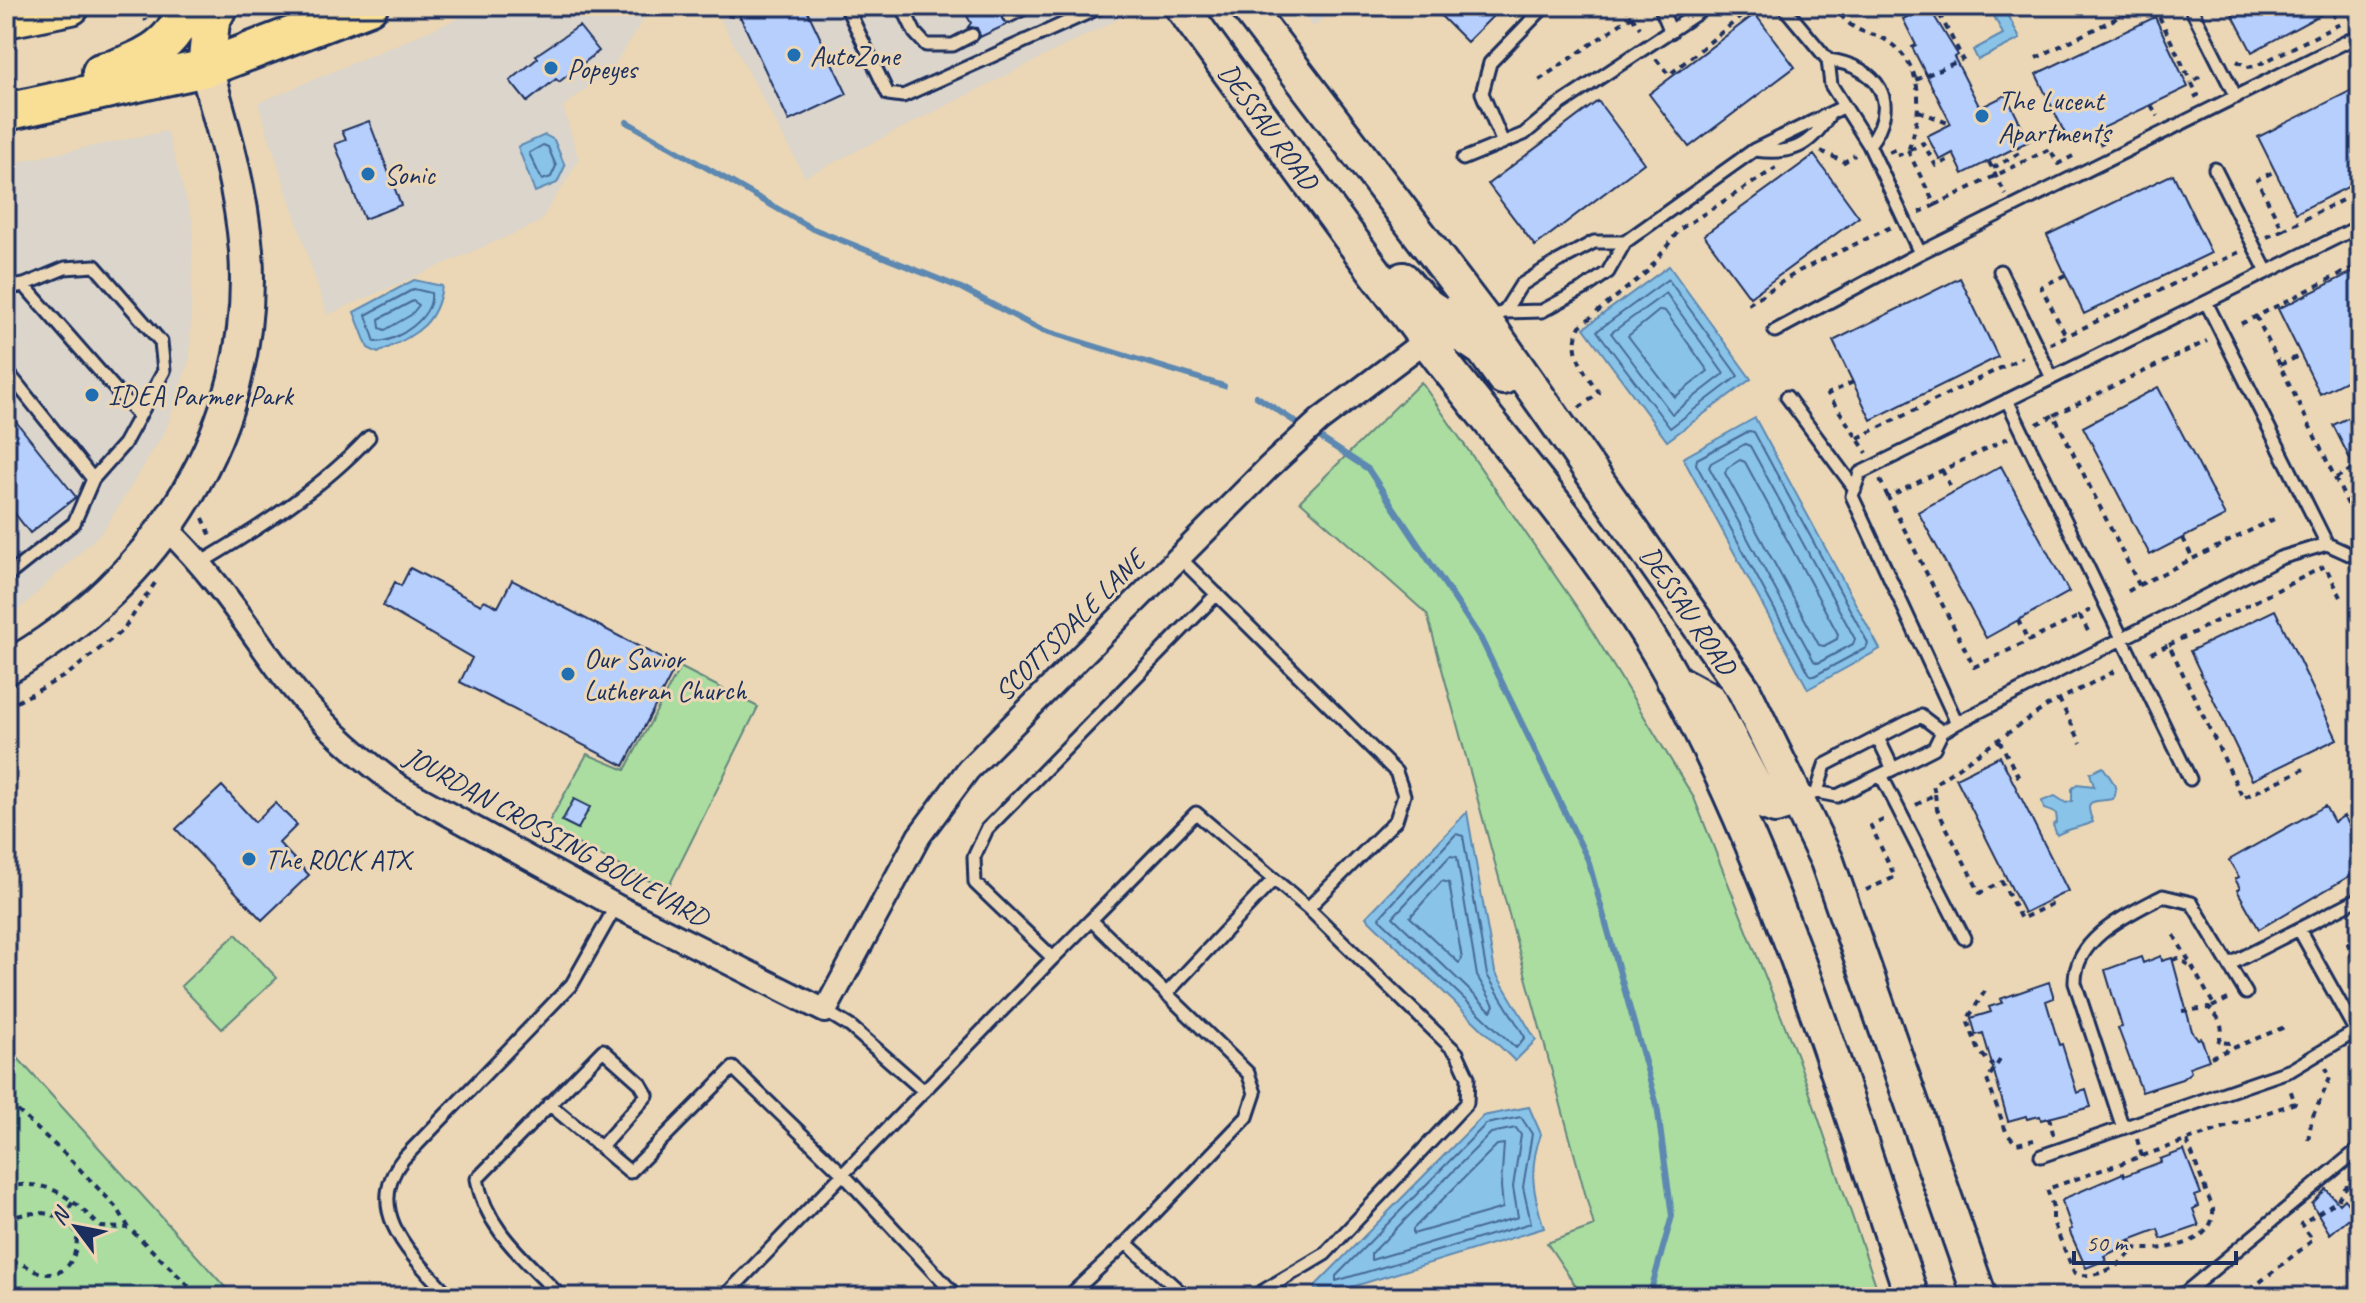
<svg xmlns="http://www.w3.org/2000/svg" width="2366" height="1303" font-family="Caveat,sans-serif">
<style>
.built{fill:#dbd5cb}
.green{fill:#aadd9f;stroke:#62867e;stroke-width:2}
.water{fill:#89c3e8;stroke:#5d88b1;stroke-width:2}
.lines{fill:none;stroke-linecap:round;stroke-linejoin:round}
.shore{stroke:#476a95;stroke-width:2}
.stream{stroke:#5d88b1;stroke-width:6}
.building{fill:#b6cffd;stroke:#1b2f5e;stroke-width:2}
.lane-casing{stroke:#1b2f5e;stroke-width:17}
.street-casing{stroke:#1b2f5e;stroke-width:28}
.secondary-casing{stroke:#1b2f5e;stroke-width:38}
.primary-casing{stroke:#1b2f5e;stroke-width:42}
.path{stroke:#1b2f5e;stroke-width:4;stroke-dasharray:6 6;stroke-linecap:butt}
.lane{stroke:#ebd7b5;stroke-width:11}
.street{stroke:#ebd7b5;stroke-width:22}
.secondary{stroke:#ebd7b5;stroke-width:32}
.primary{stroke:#f9df96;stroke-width:36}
.poi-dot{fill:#1f6fb2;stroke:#ebd7b5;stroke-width:3}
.labels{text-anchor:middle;stroke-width:6;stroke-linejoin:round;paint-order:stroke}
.poi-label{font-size:28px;fill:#1b2f5e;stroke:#ebd7b5;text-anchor:start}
.street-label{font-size:28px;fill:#1b2f5e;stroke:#ebd7b5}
</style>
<rect width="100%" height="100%" fill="#ebd7b5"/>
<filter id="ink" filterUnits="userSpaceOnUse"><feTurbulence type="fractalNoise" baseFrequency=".0125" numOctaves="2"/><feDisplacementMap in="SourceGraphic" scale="16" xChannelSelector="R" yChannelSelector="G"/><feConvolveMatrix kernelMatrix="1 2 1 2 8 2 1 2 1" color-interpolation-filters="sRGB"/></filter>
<g filter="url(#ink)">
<path class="built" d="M488 6 651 7 612 69 563 107 579 160 540 222 327 315 258 103Z
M713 6H1144L805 177Z
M1298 6H1340L1313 27Z
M167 131 193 223 190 358 165 432 103 531 22 607 6 616V164Z"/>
<path class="green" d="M1421 382 1581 613 1694 798 1797 1056 1880 1297H1583L1547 1243 1594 1226 1427 614 1300 501Z
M680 667 758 707 667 890 552 831 550 820 587 754 625 770Z
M236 934 277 978 222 1029 181 986Z
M6 1045 234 1297H6Z"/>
<path class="water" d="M1989 6H2004L2020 39 1978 60 1973 50 2003 34Z
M545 135 554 140 565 166 557 183 535 192 518 147Z
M1669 266 1751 379 1667 441 1584 328Z
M414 280 442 286C436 328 413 335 378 353L368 348 354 312Z
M1755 418 1880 649 1808 689 1683 458Z
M2103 767C2109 777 2121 788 2113 799 2095 803 2082 796 2093 822 2081 828 2071 827 2057 835L2053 825 2057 822 2056 813 2044 809 2042 801 2055 796 2066 803 2072 801V789L2077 784 2094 786 2090 773Z
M1467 812 1495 972 1536 1040 1515 1061 1366 917Z
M1529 1107 1541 1134C1528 1169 1533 1194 1544 1228L1319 1297 1314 1287 1483 1116Z"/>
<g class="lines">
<path class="shore" d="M543 145 548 147 556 166 551 177 542 180 529 153Z
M1668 279 1738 376 1670 428 1597 331Z
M414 289 431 293C434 317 398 342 375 342L366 315Z
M1666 293 1724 374 1672 414 1611 333Z
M413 301 419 305 411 315 385 330 380 328 379 319Z
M1660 310 1665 311 1708 371 1675 397 1628 336Z
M1749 431 1754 432 1868 643 1866 648 1814 676 1810 675 1696 464 1697 459Z
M1745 444 1750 446 1855 639 1853 644 1818 663 1814 661 1709 467 1711 463Z
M1740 460 1745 462 1838 634 1837 639 1824 646 1819 645 1725 473 1727 468Z
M1456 834 1463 836 1487 975 1525 1037 1516 1048 1379 918Z
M1450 856 1457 857 1477 976 1494 1005 1491 1011 1393 917Z
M1442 881 1449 883 1462 959 1459 963 1410 917Z
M1521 1117 1532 1134 1523 1187 1531 1223 1336 1281V1276L1486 1124Z
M1516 1128 1521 1135 1513 1187 1518 1217 1371 1260V1254L1491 1133Z
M1504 1144 1501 1186 1503 1208 1413 1234V1229L1497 1145Z"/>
<path class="stream" d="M627 122 811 228 961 288 1039 329 1224 386
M1256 396 1303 427
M1313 433 1368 469 1481 639 1588 860 1657 1105 1672 1216 1651 1290 1655 1297"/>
</g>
<path class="building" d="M751 6H805L847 94 789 121 738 12Z
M1431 6H1503L1467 42Z
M1928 6 1958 55 1954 57 1980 108 2006 95 2029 141 1963 174 1953 153 1940 160 1927 136 1951 124 1912 47 1916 45 1903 19Z
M2228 6H2337L2252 52Z
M986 7 990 15 1005 8 1001 16 1008 24 980 37 977 28 968 27 971 23 967 16Z
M1755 14 1795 67 1689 147 1649 94Z
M2155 17 2188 87 2070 144 2036 74Z
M579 26 599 51 559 82 556 79 527 102 510 81 538 58 536 55Z
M2360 86V181L2296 213 2258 137Z
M1598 101 1644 163 1535 246 1488 184Z
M369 121 401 205 364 219 335 144 346 140 342 131Z
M1814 155 1859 217 1750 297 1704 235Z
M2173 174 2211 253 2084 314 2047 235Z
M2360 268V374L2320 394 2278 309Z
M1960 278 1998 357 1871 420 1833 341Z
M2158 387 2225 516 2150 555 2083 427Z
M6 409 76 497 30 533 6 502Z
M2360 412V479L2333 425Z
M2001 466 2069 592 1986 638 1918 512Z
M410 568 481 605 484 600 498 607 512 580 676 666 624 766 460 682 472 658 383 606 395 582 401 586Z
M2275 610 2337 739 2252 780 2190 651Z
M2000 756 2068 891 2024 913 1956 778Z
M222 786 255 822 275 803 297 825 279 843 309 875 262 920 176 829Z
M574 799 590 807 578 829 562 821Z
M2325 806 2334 822 2344 816 2360 844V870L2259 929 2237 890 2240 888 2235 879 2239 877 2229 860Z
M2161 956 2162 961 2172 958 2192 1031 2198 1039 2201 1038 2209 1060 2189 1067 2191 1072 2182 1079 2142 1092 2118 1028 2122 1027 2105 970 2141 957 2143 963Z
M2049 982 2054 998 2046 1001 2059 1045 2062 1044 2077 1093 2086 1090 2091 1107 2041 1120 2040 1116 2027 1119 2026 1116 2008 1121 1983 1033 1976 1035 1971 1018 1991 1012 1989 1007 2002 1003 2000 999Z
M2184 1150 2201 1194 2195 1196 2199 1206 2193 1209 2199 1226 2161 1239 2158 1229 2121 1243 2123 1247 2104 1256 2106 1260 2086 1268 2069 1230 2072 1229 2062 1201 2065 1198 2123 1173 2124 1176 2161 1162 2160 1159Z
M2326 1189 2339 1204 2344 1199 2355 1213 2330 1234 2312 1204Z"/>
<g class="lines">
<defs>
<path id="lane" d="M846 6 888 94 903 96 1103 6
M902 6 915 33 926 45H953L972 35
M1065 6 1072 20
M1660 6 1671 32
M1783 6 1828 60 1831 85 1869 145 1920 253 2360 35
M2190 6 2236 97
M1009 16 1029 6
M1828 60C1878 66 1902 102 1869 145
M1503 143 1482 93 1490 63 1545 6
M1755 150C1791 155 1810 147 1829 115
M1463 159 1524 134 1559 105 1708 6
M2215 169 2267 272
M2000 271 2052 378
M24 285 137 414
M6 288 24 285 65 268 95 266 161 342 164 371 124 444 93 479 74 523 6 577
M2206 302 2327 544
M1504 312 1521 285 1557 262 1594 242H1625
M1489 317 1504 312 1542 311 1585 288 1608 272 1625 242 1754 150 1843 107
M1775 331 1920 253
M6 370 93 479
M1787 397 1855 489
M2007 400 2190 779
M1179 557 1396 772 1404 795 1396 820 1308 908 1457 1053 1468 1077 1467 1103 1325 1254 1253 1297
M202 562C261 527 323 487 369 437
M1957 723 1852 496 1860 473 2360 226
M1878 738 1893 769
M1881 775 1964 938
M1817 792 1825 765 1908 722 1921 716 1942 732
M1800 799 1817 792 1837 796 1893 769 1934 748 1942 732 1957 723 2280 558 2327 544 2360 559
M1091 920 1196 813 1308 908
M2300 931 2360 1039
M1053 958 1091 920 1248 1073 1255 1093 1247 1117 1126 1243
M2230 964 2360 898
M1166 994 1274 879
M825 1011 851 1027 924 1091
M549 1104 630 1172 733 1068 843 1174 724 1297
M2123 1128 2075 983C2074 938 2129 914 2163 896L2192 903 2246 993
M2041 1156 2291 1070 2356 1031
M450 1297C415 1258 361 1212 403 1159L572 984 616 906
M561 1297C526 1260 486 1230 477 1179L603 1050 640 1083 647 1095 601 1147
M957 1297 843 1174 1053 958 975 883 974 857 987 829 1217 594
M1068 1297 1126 1243 1186 1297
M2174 1297 2186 1292 2360 1148"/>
<path id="street" d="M167 529C215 575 246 625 285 678 317 720 358 756 401 788L616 906 825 1011 919 836 968 770 1269 467 1320 420 1426 340"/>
<path id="secondary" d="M1181 6C1262 117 1343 230 1426 340 1510 452 1606 555 1674 680 1778 874 1843 1089 1912 1297
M1246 6 1484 319 1744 690 1827 861 1980 1297
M1403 279C1430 313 1441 318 1484 319
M1426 340 1459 334 1483 350 1503 378
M6 668C157 583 258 428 246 251 241 188 223 128 206 68
M1673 680 1710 700 1764 803 1775 807 1797 800"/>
<path id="primary" d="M6 19 71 6
M206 68 211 21 219 6
M101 72C134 64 180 46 183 6
M6 112 206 68 369 6"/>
</defs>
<use href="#lane" class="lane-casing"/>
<use href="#street" class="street-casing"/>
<use href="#secondary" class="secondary-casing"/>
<use href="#primary" class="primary-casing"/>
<path class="path" d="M721 6 725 15 740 17
M1625 6 1640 28
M1832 6C1839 13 1847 23 1855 28 1863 33 1875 34 1884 39 1926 64 1923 111 1908 151
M2154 6 2191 82
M140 8 146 21
M2036 58 2141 6
M1656 59 1669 75 1754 6
M2237 61 2247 67 2256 66 2338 25 2332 10 2340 6
M1539 80 1632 16
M1916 80 1963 59 1935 6
M2194 97 2198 95 2191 82 2205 74
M2151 105 2158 116
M1919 111 1950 124
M2097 131 2103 142 2099 144
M1910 150 1923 143 1936 166 1948 160 1947 157
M1821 151 1844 162 1855 155
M1889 152 1896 149 1899 155 1908 151 1935 205 1918 213
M1989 162 2006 195
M1993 168 2021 152 2018 147
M1935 205 2050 149 2058 164 2073 156
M2283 230 2360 191
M2267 237 2283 230 2257 180 2275 171
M2065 275 2041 287 2066 336
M1748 304 1799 271 1891 227
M2256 316 2360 529
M2241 324 2360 264
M2050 344 2239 252
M2280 365 2301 355
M1853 382 1828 394 1867 453
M1579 408 1599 393C1585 372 1567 351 1580 326L1648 271 1680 229 1776 168
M2054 415 2207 341
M2037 424 2054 415 2139 585 2123 594
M1858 438 2023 357
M2008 438 1888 497 1974 667 2080 616
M1942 470 1953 492
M2336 478 2354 468
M1880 480 1888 497
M203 518 212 539
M2183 538 2193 559
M2139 585 2274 519
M2018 620 2028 641
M2088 631 2080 616 2090 610
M2169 645 2325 566 2341 597
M2151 653 2169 645 2243 798 2304 769
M2059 699 2081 743
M6 708 68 674 123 630 155 583
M1999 740 2020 780
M1935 794 1937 809 1980 893 2002 882 2021 919 2052 904 2049 900
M1916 805 1935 794 1933 785 2047 706 2119 669
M1866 890 1895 877 1871 826 1887 818
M2174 935 2214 1005
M2360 937 2348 944 2360 975
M2173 960 2178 958 2191 967
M1985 991 1967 1020 1979 1051 1993 1066
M2212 1007 2228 999
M2182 1011 2209 1008C2220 1017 2226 1029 2218 1042L2230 1043 2233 1048
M2211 1057 2287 1026
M2000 1060 1987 1080 2007 1134 2017 1144 2034 1140
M6 1107 19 1112 68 1157 118 1209 129 1228 200 1297
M2049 1117 2053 1133 2050 1134
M2137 1139 2142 1157
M2308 1140 2312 1118 2330 1078 2326 1068
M2187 1141 2213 1209C2216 1245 2161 1252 2133 1248 2126 1265 2090 1283 2074 1272L2053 1222V1207L2047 1189 2295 1103 2289 1086
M6 1187C52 1178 70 1198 101 1227L128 1228
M63 1218 74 1200
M6 1220C31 1209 61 1209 77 1233 78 1255 68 1279 41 1273 28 1269 22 1259 6 1264
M2130 1240 2133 1248
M2250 1290 2256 1297
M2241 1297 2313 1240 2301 1224 2337 1201 2346 1187 2360 1186
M2302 1297 2305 1296"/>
<use href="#lane" class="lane"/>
<use href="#street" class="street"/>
<use href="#secondary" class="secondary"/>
<use href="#primary" class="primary"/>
</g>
</g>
<g class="poi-dot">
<circle cx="794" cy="55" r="8"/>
<circle cx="551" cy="68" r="8"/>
<circle cx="1982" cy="116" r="8"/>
<circle cx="368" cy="174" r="8"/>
<circle cx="92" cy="395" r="8"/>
<circle cx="568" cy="674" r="8"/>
<circle cx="249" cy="859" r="8"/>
</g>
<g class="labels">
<g class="poi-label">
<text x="810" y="65">AutoZone</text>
<text x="567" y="78">Popeyes</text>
<text x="1998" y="110">The Lucent<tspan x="1998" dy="32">Apartments</tspan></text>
<text x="384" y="184">Sonic</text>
<text x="108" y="405">IDEA Parmer Park</text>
<text x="584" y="668">Our Savior<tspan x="584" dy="32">Lutheran Church</tspan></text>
<text x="265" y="869">The ROCK ATX</text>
</g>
<g class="street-label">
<text transform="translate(1269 126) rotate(54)" y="10">DESSAU ROAD</text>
<text transform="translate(1689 610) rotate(56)" y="10">DESSAU ROAD</text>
<text transform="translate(1069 625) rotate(-45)" y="10">SCOTTSDALE LANE</text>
<text transform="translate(557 836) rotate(29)" y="10">JOURDAN CROSSING BOULEVARD</text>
</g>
</g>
<rect width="2366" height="1303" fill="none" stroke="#ebd7b5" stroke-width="32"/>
<rect x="16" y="16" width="2334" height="1271" fill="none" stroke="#1b2f5e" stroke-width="3" filter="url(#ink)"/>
<g transform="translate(76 1227) rotate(302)" stroke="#ebd7b5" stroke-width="6" paint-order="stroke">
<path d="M0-6L14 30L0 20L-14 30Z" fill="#1b2f5e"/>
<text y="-12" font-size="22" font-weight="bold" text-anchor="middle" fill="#1b2f5e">N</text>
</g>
<path d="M2074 1251v12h162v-12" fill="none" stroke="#1b2f5e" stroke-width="4"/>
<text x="2086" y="1251" font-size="24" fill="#1b2f5e" stroke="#ebd7b5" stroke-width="6" paint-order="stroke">50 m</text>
</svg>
